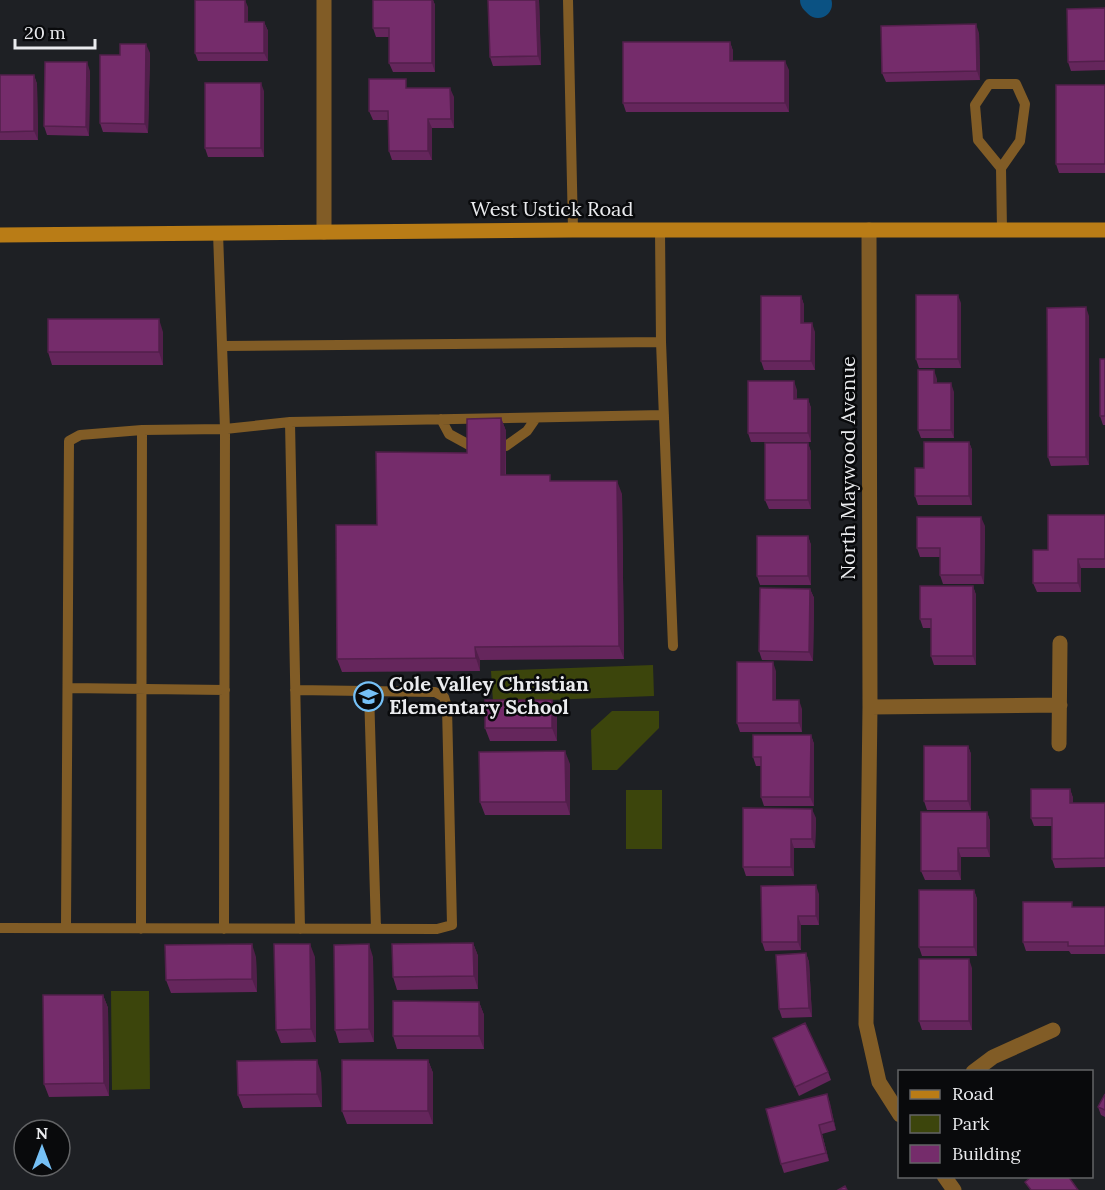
<svg xmlns="http://www.w3.org/2000/svg" width="1105" height="1190" font-family="Lora,serif">
<style>
.green{fill:#3c450c}
.lines{fill:none;stroke-linecap:round;stroke-linejoin:round}
.canal{stroke:#0b5283;stroke-width:28}
.lane{stroke:#815c26;stroke-width:10}
.street{stroke:#815c26;stroke-width:15}
.secondary{stroke:#b97c16;stroke-width:15}
.wall{fill:#65265c}
.shaded-wall{fill:#521f4b}
.building{fill:#752c6b;stroke:#521f4b;stroke-width:1.5}
.labels{text-anchor:middle;stroke-width:5;stroke-linejoin:round;paint-order:stroke}
.street-label{font-size:20px;fill:#eaebee;stroke:#090a0c}
.poi-label{font-size:20px;font-weight:bold;fill:#eaebee;stroke:#090a0c;text-anchor:start}
</style>
<rect width="100%" height="100%" fill="#1e2024"/>
<path class="green" d="M653 665 654 696 493 702 491 671Z
M612 711H659V728L617 770H592L591 730Z
M626 790H662V849H626Z
M111 991H149L150 1089 112 1090Z"/>
<g class="lines">
<path class="canal" d="M814 0 818 4"/>
<path class="lane" d="M568 0 573 230
M1001 168 978 140 975 105 989 84H1016L1025 104 1020 141 1001 168 1002 230
M660 230 661 342 673 646
M218 233 225 429 224 929
M223 346 661 342
M441 419 449 434 471 446
M290 422 300 929
M506 446 527 431 536 418
M68 688 225 690
M369 691 376 929
M0 928 437 929 452 925 447 707 444 697 435 692 295 690
M66 928 69 441 80 435 142 430 225 429 290 422 664 415
M141 929 142 430"/>
<path class="street" d="M869 230 870 707 866 1024 879 1082 900 1115
M324 232V0
M870 707 1060 705
M1059 744 1060 643
M973 1072 993 1057 1053 1030
M944 1176 954 1190"/>
<path class="secondary" d="M0 235 573 230H1105"/>
</g>
<path class="wall" d="M373 0H433L435 5V72H393L389 63V37H376L373 28Z
M488 0H539L541 65 493 66 490 57Z
M248 7V22H264L268 31V61H198L195 53Z
M1105 8V70L1071 71 1068 62Z
M979 33 980 80 886 82 882 73Z
M730 42 733 51V61L789 70V112H626L623 103Z
M150 53 148 133 103 132 100 123 120 55Z
M90 71 89 136 47 135 44 126Z
M0 75H34L37 84 38 140H0Z
M1105 85V173H1059L1056 164Z
M409 88 454 97V128H432V160H392L389 151V120H373L369 111Z
M264 91V157H208L205 148Z
M801 296 804 305V323L815 332V370H764L761 361Z
M961 303V368H919L916 359Z
M1089 316V465L1051 466 1048 457Z
M163 332V365H52L48 352Z
M1105 359V425H1103L1100 416Z
M937 379V383L954 392V438H921L918 430Z
M797 390V399H808L811 408V442H751L748 433Z
M501 418 506 431V475L552 481 622 494 624 659 480 660V671L342 672 337 659 377 525 467 453Z
M969 442 972 450V505H918L915 496 924 468Z
M808 443 811 452V509H769L765 500Z
M1105 515V568H1081V592H1037L1033 583 1048 550Z
M985 526 984 584H943L940 575V557H920L917 548Z
M808 536 811 545V585H760L757 576Z
M973 586 976 595V665H934L931 656V628H923L920 619Z
M810 589 814 598 813 661 762 660 759 651Z
M776 671V700L802 709V732H740L737 723Z
M557 713V741H490L485 728Z
M811 735 814 744V806H764L761 797V766H756L753 757Z
M968 746 971 754V810H927L924 801Z
M570 764V815H485L480 802Z
M1070 789 1073 798V803H1105V867L1055 868 1052 859V826H1034L1031 818Z
M987 812 990 821V857H961V880H925L921 871Z
M816 818 815 848H794V876H746L743 867Z
M974 890 977 899V956H922L919 947Z
M819 894V925H801V950L765 951 762 942Z
M1074 907H1105V954H1071L1069 951H1026L1023 942Z
M473 943 478 956V989L397 990 393 977Z
M806 953 809 962 812 1017 782 1018 779 1009Z
M256 957 257 992 171 993 166 980Z
M315 957 316 1042 281 1043 276 1030Z
M373 957 374 1042 339 1043 335 1030Z
M972 968V1030H922L919 1021Z
M103 995 108 1008 109 1096 49 1097 44 1084Z
M479 1002 484 1015V1049H397L393 1036Z
M773 1038 828 1072 831 1080 799 1096Z
M428 1060 433 1073V1124H347L342 1111Z
M321 1073 322 1107 243 1108 238 1095Z
M827 1094 836 1130 822 1134 829 1161 784 1173 781 1164Z
M1105 1094V1117L1101 1115 1098 1107Z"/>
<path class="shaded-wall" d="M245 0 248 7V31L245 22Z
M432 0H433L435 5V72L432 63Z
M536 0H539L541 65 538 56Z
M264 22 268 31V61L264 53Z
M976 24 979 33 980 80 977 71Z
M730 42 733 51V70L730 61Z
M146 44 150 53 148 133 145 124Z
M785 61 789 70V112L785 103Z
M87 62 90 71 89 136 86 127Z
M34 75 37 84 38 140 34 131Z
M261 83 264 91V157L261 148Z
M450 88 454 97V128L451 119Z
M428 119 432 128V160L428 151Z
M958 295 961 303V368L958 359Z
M801 296 804 305V332L801 323Z
M1086 307 1089 316V465L1086 457Z
M159 319 163 332V365L159 352Z
M812 323 815 332V370L811 361Z
M934 370 937 379V392L934 383Z
M794 381 797 390V408L794 399Z
M951 383 954 392V438L951 430Z
M808 399 811 408V442L808 433Z
M501 418 506 431 505 488 501 475Z
M969 442 972 450V505L969 496Z
M808 443 811 452V509L808 500Z
M617 481 622 494 624 659 619 646Z
M981 517 985 526 984 584 981 575Z
M808 536 811 545V585L808 576Z
M1078 559 1081 568V592L1078 583Z
M973 586 976 595V665L973 656Z
M810 589 814 598 813 661 809 652Z
M475 647 480 660V671L476 658Z
M773 662 776 671V709L773 700Z
M552 700 557 713V741L552 728Z
M799 700 802 709V732L799 723Z
M811 735 814 744V806L810 797Z
M968 746 971 754V810L968 801Z
M565 751 570 764V815L566 802Z
M1070 789 1073 798V812L1070 803Z
M812 809 816 818 815 848 812 839Z
M987 812 990 821V857L987 848Z
M791 839 794 848V876L791 867Z
M958 848 961 857V880L958 871Z
M816 885 819 894V925L816 916Z
M974 890 977 899V956L974 947Z
M798 916 801 925V950L798 942Z
M473 943 478 956V989L474 976Z
M252 944 256 957 257 992 252 979Z
M310 944 315 957 316 1042 311 1029Z
M369 944 373 957 374 1042 369 1029Z
M806 953 809 962 812 1017 809 1008Z
M969 959 972 968V1030L969 1021Z
M103 995 108 1008 109 1096 104 1083Z
M479 1002 484 1015V1049L479 1036Z
M317 1060 321 1073 322 1107 317 1094Z
M428 1060 433 1073V1124L428 1111Z
M827 1094 830 1103 836 1130 833 1121Z
M819 1125 822 1134 829 1161 826 1153Z"/>
<path class="building" d="M195 0H245V22H264V53H195Z
M373 0H432V63H389V28H373Z
M488 0H536L538 56 490 57Z
M1105 8V61L1068 62 1067 9Z
M976 24 977 71 882 73 881 26Z
M623 42H730V61H785V103H623Z
M120 44H146L145 124 100 123V55H120Z
M45 62H87L86 127 44 126Z
M0 75H34V131L0 132Z
M369 79H406V88H450L451 119H428V151H389L388 111H369Z
M205 83H261V148H205Z
M1056 85H1105V164H1056Z
M916 295H958V359H916Z
M761 296H801V323H812L811 361H761Z
M1086 307V457H1048L1047 308Z
M48 319H159V352H48Z
M1100 359H1105V416H1100Z
M918 370H934V383H951V430H918Z
M748 381H794V399H808V433H748Z
M501 418V475H550V481H617L619 646 475 647 476 658 337 659 336 525H377L376 452 467 453V419Z
M924 442H969V496H915V468H924Z
M765 443H808V500H765Z
M1048 515H1105V559H1078V583H1033V550H1048Z
M917 517H981V575H940V548H917Z
M757 536H808V576H757Z
M920 586H973V656H931V619H920Z
M760 588 810 589 809 652 759 651Z
M737 662H773V700H799V723H737Z
M485 700H552V728H485Z
M753 735H811L810 797H761V757H753Z
M924 746H968V801H924Z
M565 751 566 802H480L479 752Z
M1031 789H1070V803H1105V858L1052 859V818H1031Z
M743 808 812 809V839H791V867H743Z
M921 812H987V848H958V871H921Z
M816 885V916H798V942H762L761 886Z
M919 890H974V947H919Z
M1023 902H1072V907H1105V946H1068V942H1023Z
M473 943 474 976 393 977 392 944Z
M252 944V979L166 980 165 945Z
M274 944H310L311 1029 276 1030Z
M369 944V1029L335 1030 334 945Z
M806 953 809 1008 779 1009 776 955Z
M919 959H969V1021H919Z
M43 995H103L104 1083 44 1084Z
M393 1001 479 1002V1036H393Z
M805 1023 828 1072 795 1087 773 1038Z
M317 1060V1094L238 1095 237 1061Z
M342 1060H428V1111H342Z
M827 1094 833 1121 819 1125 826 1153 781 1164 766 1109Z
M1105 1094V1110L1098 1107Z
M1032 1176H1068L1078 1190H1031L1025 1182Z
M845 1186 847 1190H838Z"/>
<defs>
<symbol id="school-ring" viewBox="-11 -11 22 22"><circle r="9.5" fill="#090a0c" stroke="#75c0f6" stroke-width="1.5"/><path d="M0-5L7-2L0 1L-7-2ZM-4 1L0 2.5L4 1V4Q0 6-4 4Z" fill="#75c0f6"/></symbol>
</defs>
<g fill-rule="evenodd">
<use href="#school-ring" x="352" y="680" width="33" height="33"/>
</g>
<g class="labels">
<g class="street-label">
<text x="552" y="216">West Ustick Road</text>
<text transform="translate(848 468) rotate(-90)" y="7">North Maywood Avenue</text>
</g>
<g class="poi-label">
<text x="389" y="691">Cole Valley Christian<tspan x="389" dy="23">Elementary School</tspan></text>
</g>
</g>
<rect x="898" y="1070" width="195" height="108" fill="#090a0c" stroke="#636466" stroke-width="1.5"/>
<rect x="910" y="1090" width="30" height="9" fill="#b97c16" stroke="#636466" stroke-width="1.5"/>
<text x="952" y="1100" font-size="18" fill="#eaebee">Road</text>
<rect x="910" y="1115" width="30" height="18" fill="#3c450c" stroke="#636466" stroke-width="1.5"/>
<text x="952" y="1130" font-size="18" fill="#eaebee">Park</text>
<rect x="910" y="1145" width="30" height="18" fill="#752c6b" stroke="#636466" stroke-width="1.5"/>
<text x="952" y="1160" font-size="18" fill="#eaebee">Building</text>
<g transform="translate(42 1148)"><circle r="28" fill="#090a0c" stroke="#636466" stroke-width="1.5"/>
<path d="M0-4.5L10 22L0 15L-10 22Z" fill="#75c0f6"/>
<text y="-9" font-size="16" font-weight="bold" text-anchor="middle" fill="#eaebee">N</text>
</g>
<path d="M15 39v9h80v-9" fill="none" stroke="#eaebee" stroke-width="3"/>
<text x="24" y="39" font-size="18" fill="#eaebee" stroke="#090a0c" stroke-width="4.5" paint-order="stroke">20 m</text>
</svg>
